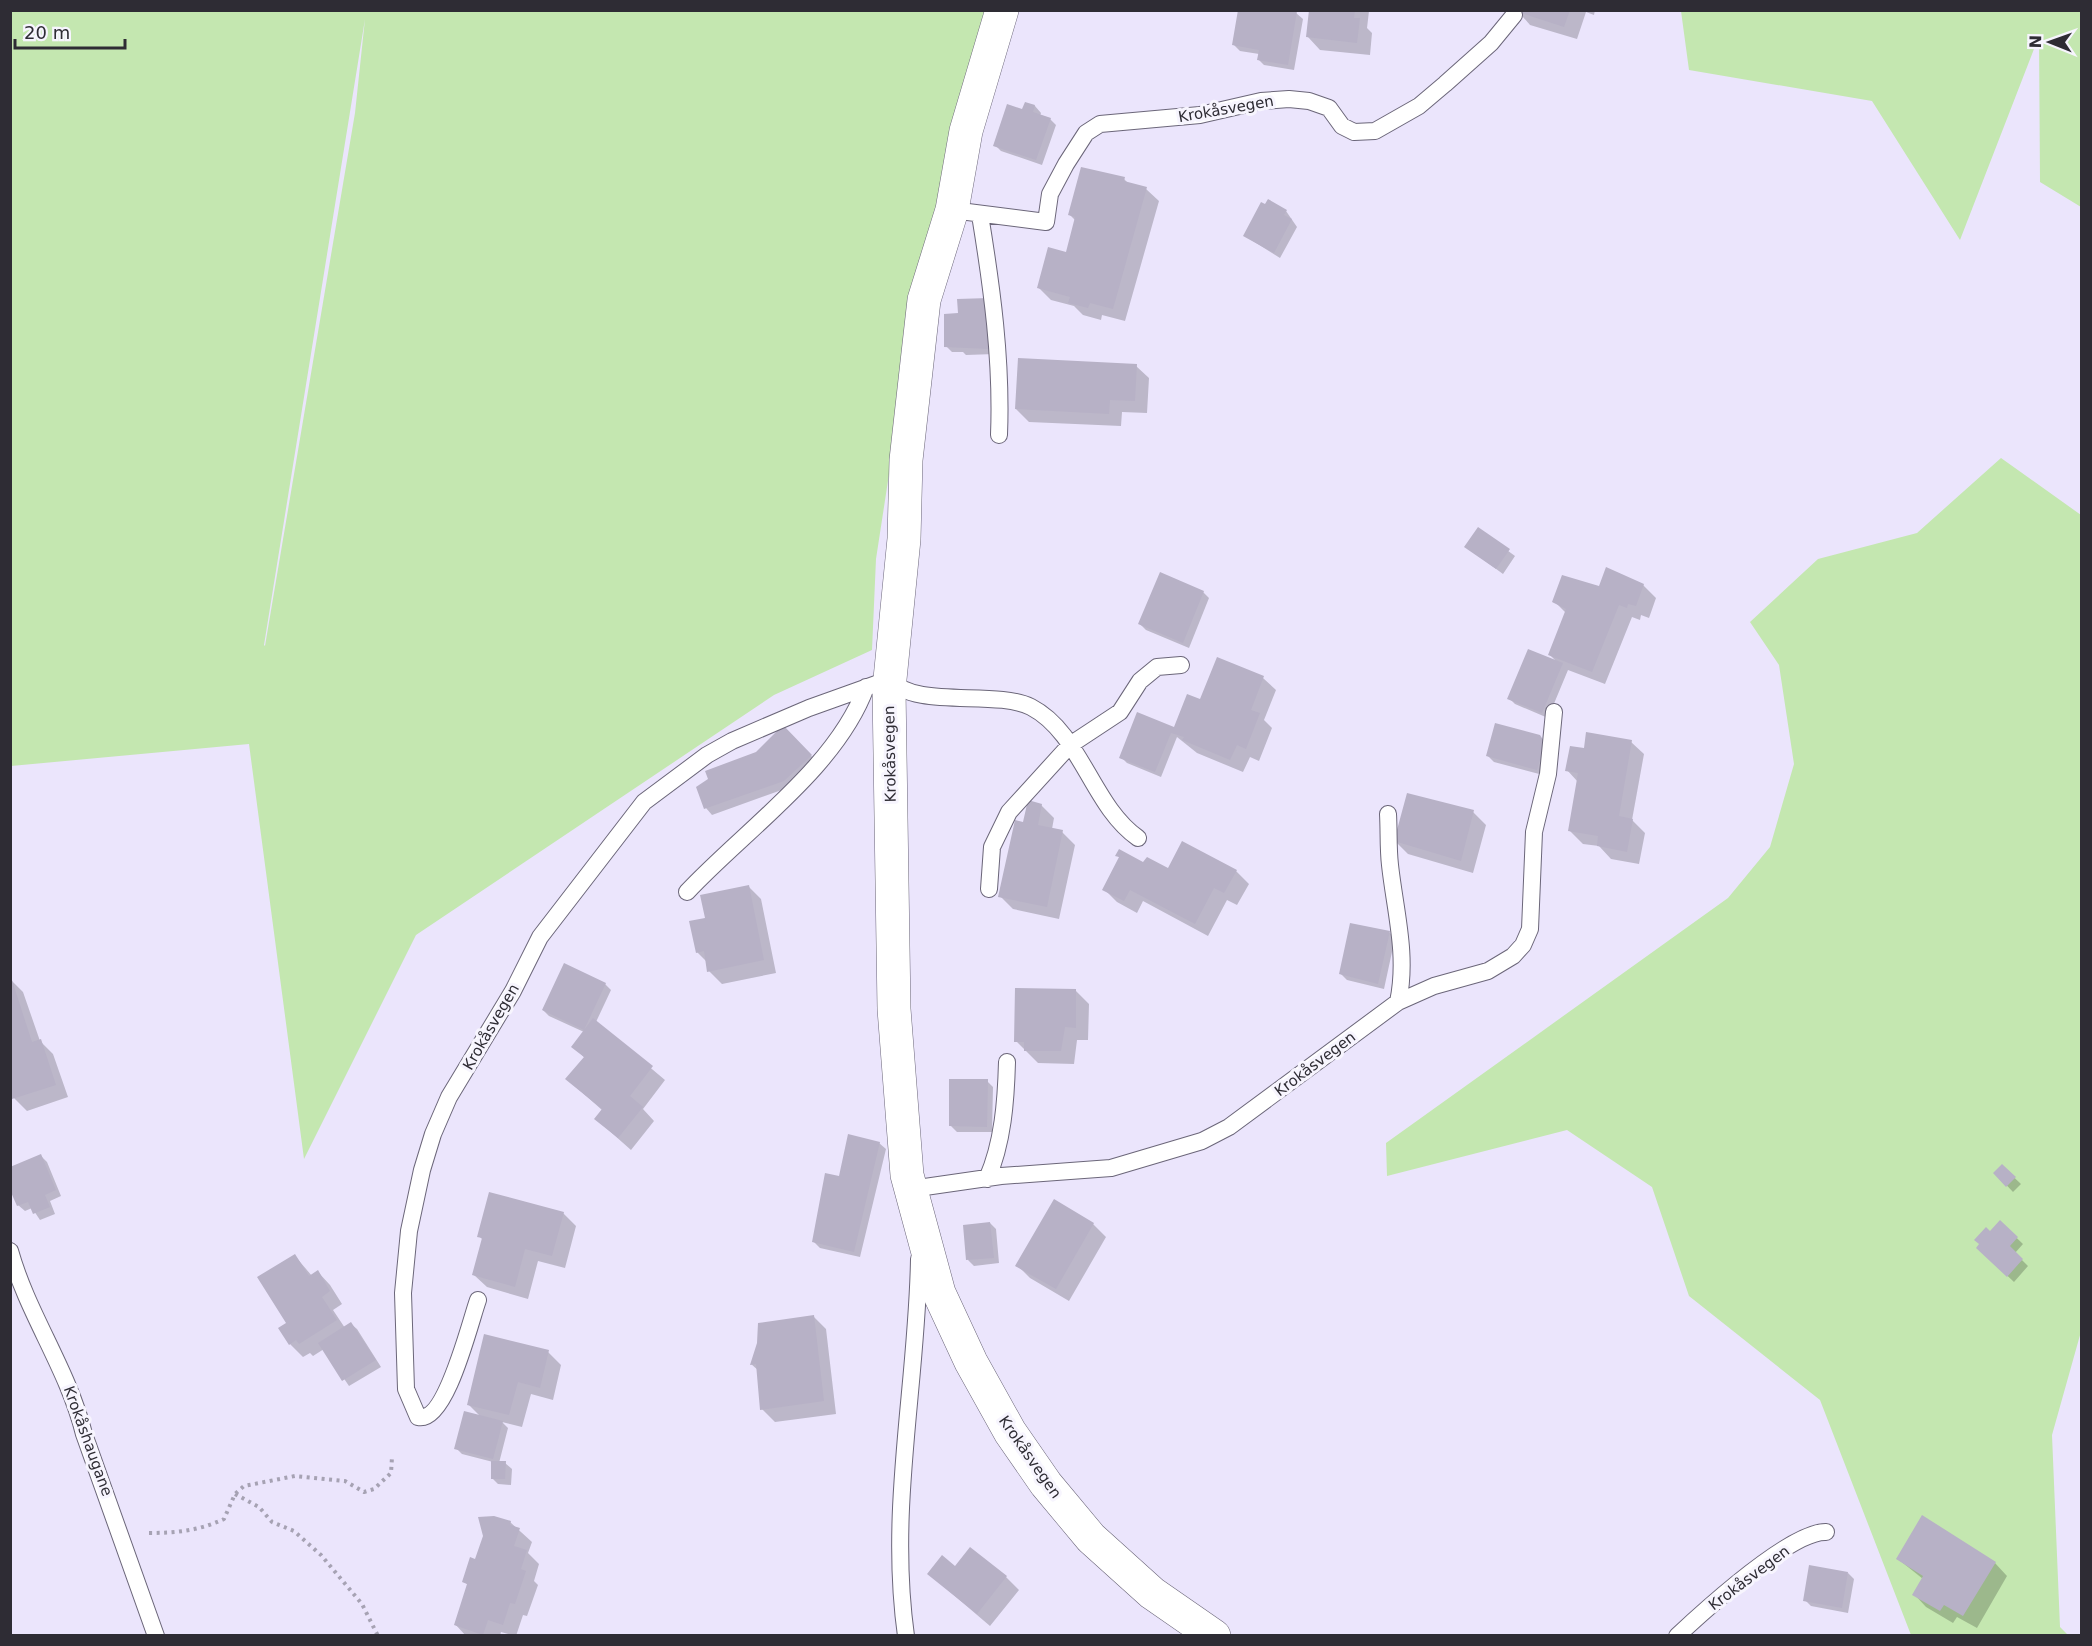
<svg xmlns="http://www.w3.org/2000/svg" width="2092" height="1646" font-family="'DejaVu Sans',sans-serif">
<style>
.green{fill:#c4e7b0;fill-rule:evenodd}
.shadow{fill:#0003}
.building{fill:#b7b1c6}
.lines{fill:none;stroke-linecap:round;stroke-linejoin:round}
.service-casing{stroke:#6b6679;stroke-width:18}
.minor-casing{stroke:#6b6679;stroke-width:34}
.path{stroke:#a6a2b3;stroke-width:4;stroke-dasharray:3 4.5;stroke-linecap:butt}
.service{stroke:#fff;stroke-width:16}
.minor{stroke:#fff;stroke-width:33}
.labels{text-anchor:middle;stroke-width:6;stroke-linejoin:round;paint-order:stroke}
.street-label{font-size:15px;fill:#2e2c34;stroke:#f7f5fe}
</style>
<rect width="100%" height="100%" fill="#ebe5fc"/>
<path class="green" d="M11 11H995L907 357 876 559 872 650 774 695 416 935 304 1159 249 744 11 766ZM365 19 355 113 265 646 264 645Z
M1681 11H2081V207L2040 182 2039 36 1960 240 1872 101 1689 70Z
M2001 458 2081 515 2082 1328 2052 1435 2060 1627 2068 1635H1911L1820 1400 1689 1296 1652 1187 1567 1130 1387 1176 1386 1143 1728 898 1770 847 1794 764 1779 665 1750 622 1818 559 1917 533Z"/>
<path class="shadow" d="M1239 10H1283L1296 13 1303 19 1294 70 1264 65 1258 59 1259 54 1240 51 1234 45Z
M1310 10H1375L1369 11 1367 28 1372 33 1370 55 1320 50 1308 37Z
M1517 10H1595L1594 15 1586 12 1577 39 1530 25Z
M1026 104 1035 106 1041 113 1040 116 1050 119 1056 125 1042 165 1001 151 995 145 1023 111Z
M1124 179 1129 184 1146 189 1159 201 1125 321 1102 315 1101 320 1083 315 1074 306 1051 300 1038 287 1067 254 1076 221 1069 214Z
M1286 211 1297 227 1280 258 1245 236Z
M959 315 995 354 966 355 963 352H952L946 346Z
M1136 366 1149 378 1147 413 1122 412 1121 426 1029 422 1016 409Z
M1478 529 1515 556 1503 574 1466 547Z
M1643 585 1656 598 1649 618 1641 615 1640 620 1632 617 1605 684 1568 670 1548 718 1515 704 1509 698 1557 662 1550 655 1566 613 1554 601 1600 588Z
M1203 592 1209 598 1189 648 1146 630 1140 624Z
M1263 678 1276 690 1264 720 1272 728 1259 761 1250 757 1243 772 1197 753 1177 737 1161 777 1127 763 1121 757Z
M783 727 817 762 790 787 712 815 706 808 698 788 757 753Z
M1631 742 1644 754 1632 820 1645 833 1639 864 1611 859 1599 846 1583 844 1570 831 1578 782 1567 770 1585 750Z
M1546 743 1543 775 1494 762 1488 756Z
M1041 805 1054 818 1052 829 1062 832 1075 845 1059 919 1013 909 1000 896 1024 823Z
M1473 812 1486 825 1473 873 1408 854 1395 841Z
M1117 855 1168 870 1236 871 1249 884 1237 905 1227 900 1208 936 1143 901 1137 913 1117 902 1104 889 1120 858Z
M748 886 761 899 776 973 722 984 709 971 707 962 697 952 707 919Z
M1389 932 1395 938 1384 989 1347 980 1341 974Z
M10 979 23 992 40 1041 53 1054 68 1097 27 1111 14 1098 10 1089Z
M605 984 611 990 596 1022 665 1080 643 1109 654 1121 631 1150 596 1119 602 1110 567 1079 585 1058 573 1046 584 1032 549 1016 543 1010Z
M1076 991 1089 1004 1088 1040H1077L1074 1064 1038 1063 1016 1041Z
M987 1081 993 1087 992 1132H957L951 1126Z
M879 1143 886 1149 860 1257 820 1248 814 1242 840 1178Z
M41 1156 47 1162 61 1196 50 1201 55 1214 40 1220 32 1208 25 1211 18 1205Z
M2002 1166 2021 1184 2013 1192 1995 1173Z
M563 1213 576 1226 565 1268 538 1261 528 1299 487 1287 474 1275 483 1240 479 1236Z
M2000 1222 2023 1244 2015 1253 2028 1266 2014 1282 1978 1248Z
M990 1223 996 1229 999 1263 974 1266 968 1260Z
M1093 1224 1106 1237 1069 1301 1030 1278 1017 1265Z
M295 1256 312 1276 318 1272 330 1285 342 1304 333 1310 345 1328 351 1324 357 1329 381 1367 349 1386 324 1349 313 1356 310 1353 303 1357 290 1344 288 1323Z
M813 1316 826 1329 836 1414 775 1422 762 1409 759 1371 751 1364Z
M548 1352 561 1365 553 1400 531 1394 522 1427 502 1422 508 1428 499 1463H505L512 1469 511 1485 498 1484 492 1478 493 1462 462 1454 456 1448 481 1417 468 1404Z
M510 1522 532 1542 528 1553 539 1564 534 1581 538 1585 527 1616 523 1615 516 1636 501 1632 500 1636H466L455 1624 468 1585 464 1581 476 1561Z
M1898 1559 1995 1563 2007 1576 1977 1628 1957 1617 1953 1623 1926 1607 1914 1594 1923 1579Z
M956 1568 1006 1577 1019 1590 990 1626 929 1574Z
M1848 1573 1854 1579 1848 1613 1811 1606 1805 1600Z"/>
<path class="building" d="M1238 10 1297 11 1288 65 1257 60 1259 50 1232 45Z
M1309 10H1355L1354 18H1360L1357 43 1306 37Z
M1512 10H1570L1564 27Z
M1025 102 1035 105 1033 112 1051 118 1036 160 993 146 1007 104 1022 109Z
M1081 167 1125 177 1124 181 1147 187 1113 309 1090 303 1088 308 1068 303 1070 297 1037 288 1048 247 1066 252 1075 217 1068 215Z
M1268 199 1287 210 1284 215 1292 219 1274 253 1243 236 1261 202 1265 204Z
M989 298 990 349 944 347V314L958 313 957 299Z
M1018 358 1137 364 1135 401 1110 400 1109 414 1015 409Z
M1478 527 1510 549 1496 569 1464 547Z
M1606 567 1644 584 1636 606 1628 604 1627 608 1619 605 1592 672 1548 655 1566 609 1552 602 1562 575 1599 586Z
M1160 572 1204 591 1183 643 1138 624Z
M1528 649 1563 663 1542 713 1507 699Z
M1217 657 1264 676 1251 710 1260 713 1246 749 1237 745 1230 760 1182 740 1184 737 1171 733 1155 772 1119 758 1137 712 1174 727 1187 694 1200 699Z
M1495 723 1540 735 1545 743 1537 770 1486 756Z
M783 725 812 755 784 781 704 809 696 787 708 779 705 771 756 752Z
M1586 732 1632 740 1619 816 1633 819 1627 852 1597 846 1598 836 1568 831 1578 773 1565 771 1570 746 1584 748Z
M1407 793 1474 810 1461 861 1394 841Z
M1028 800 1042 804 1038 825 1063 830 1047 907 998 897 1015 820 1023 822Z
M1182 841 1237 870 1224 893 1214 888 1195 924 1130 890 1124 901 1102 890 1119 857 1115 856 1119 849 1143 862 1147 857 1168 868Z
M749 885 764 960 707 972 704 951 696 953 689 921 705 918 700 895Z
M1350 923 1390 931 1378 984 1339 974Z
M564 963 606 983 584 1030 542 1010Z
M11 977 32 1042 41 1039 56 1085 12 1099Z
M1015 988 1076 989V1028L1065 1027 1061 1051H1024V1042H1014Z
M593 1018 653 1066 630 1096 643 1107 618 1138 594 1119 602 1109 565 1079 584 1057 571 1047Z
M949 1079H988L987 1127 949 1126Z
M848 1134 880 1142 854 1252 812 1242 825 1173 839 1176Z
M41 1154 56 1190 45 1195 50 1207 33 1214 28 1202 17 1206 10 1190V1167Z
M2002 1164 2016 1177 2006 1187 1993 1173Z
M489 1192 564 1212 552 1256 525 1249 515 1287 472 1275 482 1238 477 1237Z
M1054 1199 1094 1223 1056 1289 1015 1266Z
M2000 1220 2018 1237 2010 1246 2023 1259 2007 1277 1976 1248 1979 1244 1974 1240 1986 1227 1990 1231Z
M990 1222 994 1258 966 1260 963 1225Z
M295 1254 309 1276 318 1270 330 1291 322 1297 337 1320 299 1344 296 1340 289 1345 278 1328 286 1323 257 1277Z
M814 1315 824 1401 760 1410 756 1364 750 1365 757 1343 758 1323Z
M351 1322 376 1360 342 1381 318 1343Z
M484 1334 549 1350 540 1388 518 1382 509 1415 467 1405Z
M464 1411 503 1421 493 1459 454 1449Z
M491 1461H506L505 1479H491Z
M1922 1515 1996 1562 1963 1616 1944 1605 1940 1611 1912 1595 1923 1576 1896 1559Z
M494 1516 511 1521 510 1525 520 1528 514 1546 527 1550 521 1569 526 1571 515 1604 510 1603 503 1625 488 1620 483 1635 454 1625 467 1584 462 1582 470 1557 475 1559 483 1536 478 1517Z
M970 1547 1007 1576 977 1614 927 1574 942 1555 955 1566Z
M1809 1565 1848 1572 1842 1608 1803 1601Z"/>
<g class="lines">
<defs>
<path id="service" d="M952 210 1046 222 1050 194 1066 164 1086 133 1100 124 1200 115 1261 101 1289 99 1309 101 1329 108 1342 126 1354 132 1375 131 1419 106 1445 84 1491 43 1514 15
M980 215C992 288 1002 361 999 435
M1388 814C1389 831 1388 848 1390 865 1395 911 1408 955 1398 1002
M989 889 992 847 1009 812 1070 745 1120 712 1140 681 1157 667 1181 665
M687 892C745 830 837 767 866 687
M987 1179C1003 1143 1006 1100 1007 1062
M911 1189 1001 1176 1111 1168 1202 1141 1229 1127 1398 1002 1434 986 1488 971 1513 956 1523 945 1530 929 1534 832 1548 774 1554 712
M10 1251C28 1315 68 1369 84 1434L156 1636
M478 1300C470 1322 446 1424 418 1417L406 1389 403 1293 409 1231 422 1170 433 1134 449 1097 513 991 540 937 644 802 707 755 732 741 809 708 890 679C914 710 995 689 1031 707 1081 733 1092 806 1138 838
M906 1636C888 1509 917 1385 919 1259
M1677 1636C1705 1610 1791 1531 1826 1532"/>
<path id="minor" d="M1002 10 966 131 952 210 924 300 906 460 904 539 889 689 894 1009 907 1175 939 1293 971 1362 1010 1432 1046 1484 1091 1538 1152 1593 1214 1636"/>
</defs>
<use href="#service" class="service-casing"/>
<use href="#minor" class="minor-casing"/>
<path class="path" d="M235 1494 259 1507 272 1522 294 1531 321 1555 362 1604 378 1636
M149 1533C176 1533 198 1531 224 1519L235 1494 244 1486 295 1476 345 1481 364 1492 374 1489 391 1473 392 1457"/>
<use href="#service" class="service"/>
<use href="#minor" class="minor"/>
</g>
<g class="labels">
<g class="street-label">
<text transform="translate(1226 109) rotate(-10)" y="5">Krokåsvegen</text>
<text transform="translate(890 754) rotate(-91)" y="5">Krokåsvegen</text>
<text transform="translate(491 1027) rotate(-60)" y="5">Krokåsvegen</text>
<text transform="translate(1315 1064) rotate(-37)" y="5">Krokåsvegen</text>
<text transform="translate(88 1441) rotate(70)" y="5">Krokåshaugane</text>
<text transform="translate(1030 1457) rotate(55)" y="5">Krokåsvegen</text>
<text transform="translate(1749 1578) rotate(-37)" y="5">Krokåsvegen</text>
</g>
</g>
<rect width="2092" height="1646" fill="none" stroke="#2e2c34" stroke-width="24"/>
<g transform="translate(2050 42) rotate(271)" stroke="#f7f5fe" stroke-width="4.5" paint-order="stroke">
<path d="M0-4.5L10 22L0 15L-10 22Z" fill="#2e2c34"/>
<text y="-9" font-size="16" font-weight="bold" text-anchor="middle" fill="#2e2c34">N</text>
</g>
<path d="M15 39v9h110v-9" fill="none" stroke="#2e2c34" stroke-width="3"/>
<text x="24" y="39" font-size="18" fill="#2e2c34" stroke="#f7f5fe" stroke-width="4.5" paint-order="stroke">20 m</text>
</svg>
